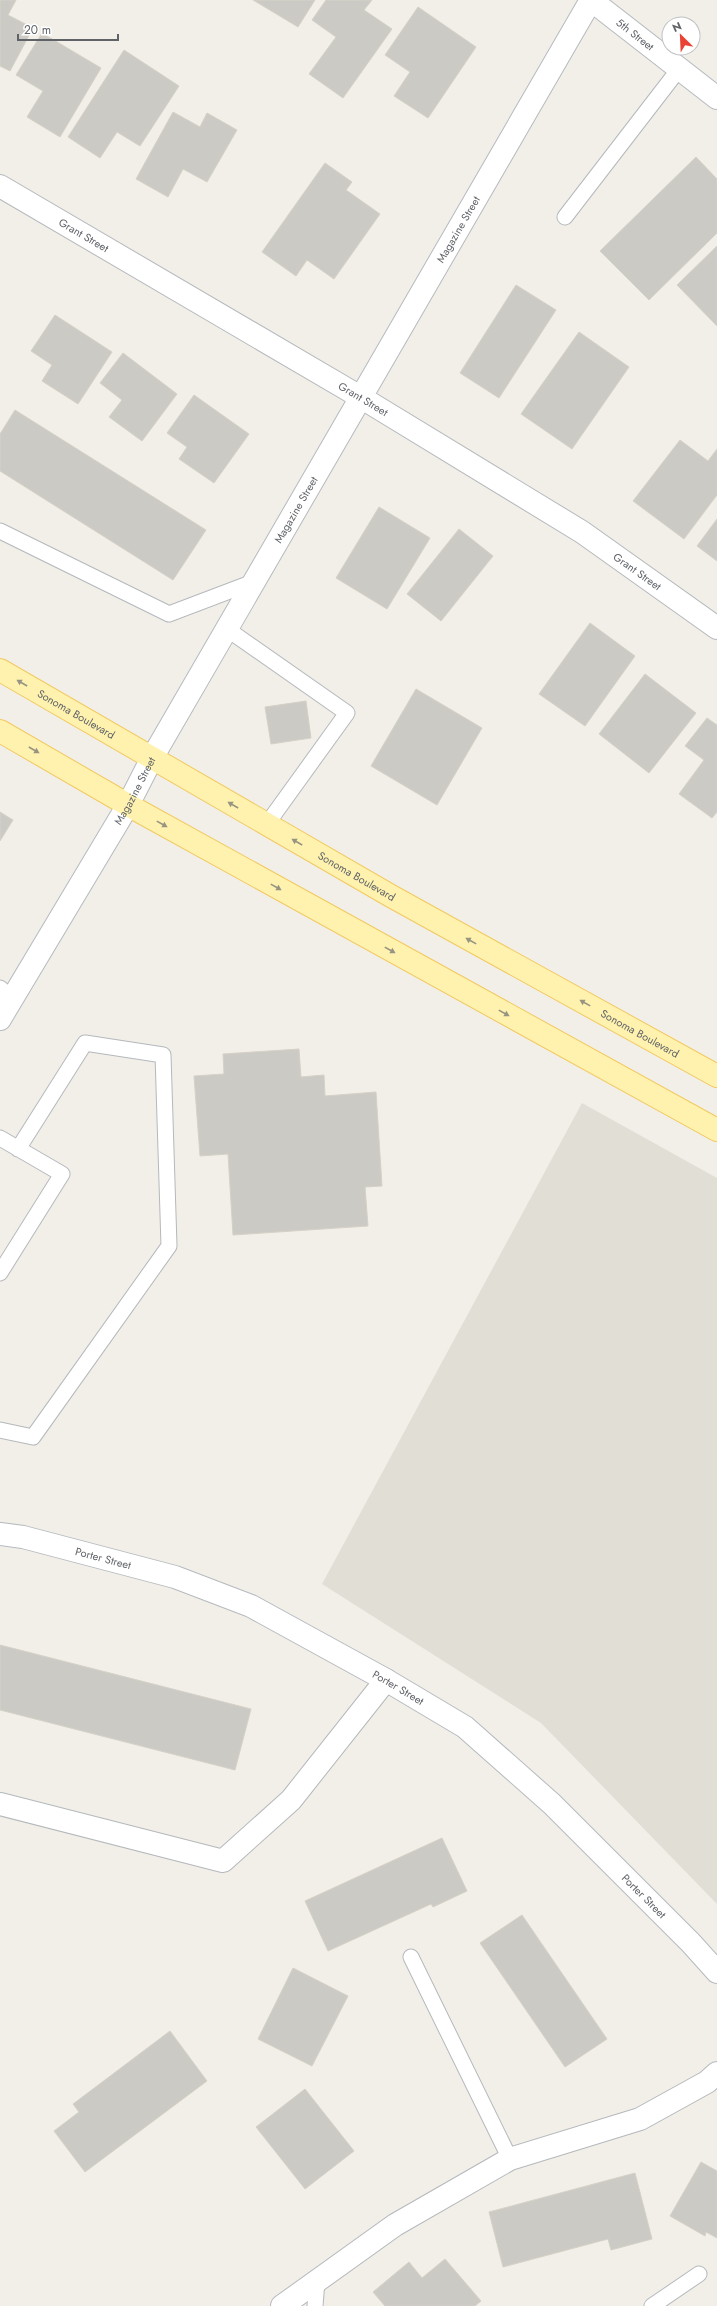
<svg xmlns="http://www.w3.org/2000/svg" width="717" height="2306" font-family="Jost,sans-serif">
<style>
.education{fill:#e1ded6}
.building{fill:#cccac5;stroke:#d6d1c6}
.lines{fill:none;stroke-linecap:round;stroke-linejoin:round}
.lane-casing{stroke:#b5b8bc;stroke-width:17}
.street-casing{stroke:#b5b8bc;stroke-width:24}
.secondary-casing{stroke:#b6babf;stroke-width:24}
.primary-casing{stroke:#f2c960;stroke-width:24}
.lane{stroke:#fff;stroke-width:15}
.street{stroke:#fff;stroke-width:22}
.secondary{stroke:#fff;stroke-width:22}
.primary{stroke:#fff2af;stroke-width:22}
.oneway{fill:#979581}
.labels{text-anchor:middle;stroke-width:3;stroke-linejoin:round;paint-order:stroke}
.street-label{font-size:11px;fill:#5f6368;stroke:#fff}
</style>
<rect width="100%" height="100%" fill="#f1efe8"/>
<path class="education" d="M582 1103 717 1178V1904L541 1723 322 1584Z"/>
<path class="building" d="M0 0H16L8 15 33 28 10 71 0 66Z
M253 0H315L298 27Z
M326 0H372L364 10 392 29 343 98 309 74 336 37 312 20Z
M418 7 476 47 428 118 394 96 410 72 385 55Z
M42 33 101 68 60 137 27 117 43 91 16 75Z
M124 50 179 86 140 146 117 132 100 158 68 137Z
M173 112 200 127 207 113 237 130 207 182 183 169 168 197 136 179Z
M696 157 717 179V233L649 300 600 251Z
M325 163 352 182 346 190 380 214 334 279 307 260 296 276 262 252Z
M717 246V326L677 285Z
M516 285 556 310 499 398 460 373Z
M55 315 112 352 78 404 42 381 52 365 31 351Z
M579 332 629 367 572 449 521 414Z
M123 353 177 394 142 441 109 417 122 400 100 383Z
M194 395 249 434 214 483 179 459 187 447 167 433Z
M15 410 206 530 173 580 0 471V434Z
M680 440 708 461 717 449V495L684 539 633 501Z
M379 507 430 538 387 609 336 578Z
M717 519V561L697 546Z
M459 529 493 556 441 621 407 594Z
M590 623 635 656 585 726 539 694Z
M645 674 696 713 649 773 599 734Z
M416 689 482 728 437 805 371 766Z
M306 701 311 738 271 744 265 707Z
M707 718 717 725V812L712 818 679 794 704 760 685 746Z
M0 812 13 820 0 841Z
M299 1049 301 1077 324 1075 325 1096 376 1092 382 1186 365 1187 368 1226 233 1235 228 1154 200 1156 194 1076 224 1074 223 1054Z
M0 1645 251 1709 235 1770 0 1710Z
M442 1838 467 1891 433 1907 431 1904 328 1951 305 1901Z
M522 1915 607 2039 565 2067 480 1943Z
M293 1968 348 1996 312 2066 258 2039Z
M170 2031 207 2081 85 2172 54 2131 79 2112 73 2104Z
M305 2089 354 2151 305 2189 256 2127Z
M701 2162 717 2171V2238L706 2232 705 2236 670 2216Z
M635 2173 652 2239 611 2250 608 2239 503 2267 489 2212Z
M445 2259 481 2301 475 2306H385L373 2292 409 2262 422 2278Z"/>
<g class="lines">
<defs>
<path id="lane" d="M565 217 679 69
M0 531 169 614 256 581
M227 629 347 713 267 824
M0 988 12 998 0 993
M0 1138 62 1174 0 1273
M0 1430 33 1437 169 1246 163 1055 85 1043 18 1149
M411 1957 510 2159
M315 2306 317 2281
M652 2306 699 2274"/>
<g id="street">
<path id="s1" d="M0 186 362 398 582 532 717 628"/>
<path d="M0 1804 223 1861 291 1800 386 1680"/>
<path d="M282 2306 395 2225 510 2159 640 2119 707 2082 717 2073"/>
</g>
<g id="secondary">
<path id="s2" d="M591 0 717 98"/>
<path id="s3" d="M0 1019 128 805 152 758 591 0"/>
<path id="s4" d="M0 1534 23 1537 175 1577 251 1606 386 1680 465 1727 552 1804 691 1943 717 1972"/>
</g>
<g id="primary">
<path id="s5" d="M0 670 391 896 717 1076"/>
<path d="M0 731 128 805 717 1130"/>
</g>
</defs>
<use href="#lane" class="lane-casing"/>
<use href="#street" class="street-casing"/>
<use href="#secondary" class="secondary-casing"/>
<use href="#primary" class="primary-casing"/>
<use href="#lane" class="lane"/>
<use href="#street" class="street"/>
<use href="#secondary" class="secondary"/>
<use href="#primary" class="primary"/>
</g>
<defs><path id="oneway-solid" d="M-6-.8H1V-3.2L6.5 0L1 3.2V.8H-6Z"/></defs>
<g class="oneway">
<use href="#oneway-solid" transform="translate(22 683) rotate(-150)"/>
<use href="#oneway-solid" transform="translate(34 750) rotate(30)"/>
<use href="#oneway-solid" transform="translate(233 805) rotate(-150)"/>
<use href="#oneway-solid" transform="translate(162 824) rotate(29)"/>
<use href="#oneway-solid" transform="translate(297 842) rotate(-150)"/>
<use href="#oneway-solid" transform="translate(276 887) rotate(29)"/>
<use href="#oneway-solid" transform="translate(471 941) rotate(-151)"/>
<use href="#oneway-solid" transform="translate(390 950) rotate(29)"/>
<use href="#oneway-solid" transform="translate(585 1003) rotate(-151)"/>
<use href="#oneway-solid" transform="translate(504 1013) rotate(29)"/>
</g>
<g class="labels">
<g class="street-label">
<text dy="4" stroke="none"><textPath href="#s2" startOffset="56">5th Street</textPath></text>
<text dy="4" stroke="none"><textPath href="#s3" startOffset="913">Magazine Street</textPath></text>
<text dy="4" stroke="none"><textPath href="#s1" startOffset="97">Grant Street</textPath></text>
<text dy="4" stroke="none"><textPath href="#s1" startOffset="421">Grant Street</textPath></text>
<text dy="4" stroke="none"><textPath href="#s3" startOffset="589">Magazine Street</textPath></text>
<text dy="4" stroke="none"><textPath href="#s1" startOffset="745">Grant Street</textPath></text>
<text dy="4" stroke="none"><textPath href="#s5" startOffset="88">Sonoma Boulevard</textPath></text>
<text dy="4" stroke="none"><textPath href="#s3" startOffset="265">Magazine Street</textPath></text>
<text dy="4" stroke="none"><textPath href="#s5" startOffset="412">Sonoma Boulevard</textPath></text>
<text dy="4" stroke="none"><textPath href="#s5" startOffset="736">Sonoma Boulevard</textPath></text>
<text dy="4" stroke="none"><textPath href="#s4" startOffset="106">Porter Street</textPath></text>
<text dy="4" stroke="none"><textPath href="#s4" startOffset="430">Porter Street</textPath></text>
<text dy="4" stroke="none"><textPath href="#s4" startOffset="754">Porter Street</textPath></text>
</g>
</g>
<g transform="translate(681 36) rotate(336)"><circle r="19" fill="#ffffff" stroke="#bfc1c3"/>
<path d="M0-3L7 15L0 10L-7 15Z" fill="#ea4335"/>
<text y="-6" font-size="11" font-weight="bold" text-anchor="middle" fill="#5f6368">N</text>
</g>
<path d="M18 34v6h100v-6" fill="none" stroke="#5f6368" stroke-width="2"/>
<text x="24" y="34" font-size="12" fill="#5f6368" stroke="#ffffff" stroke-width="3" paint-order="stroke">20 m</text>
</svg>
